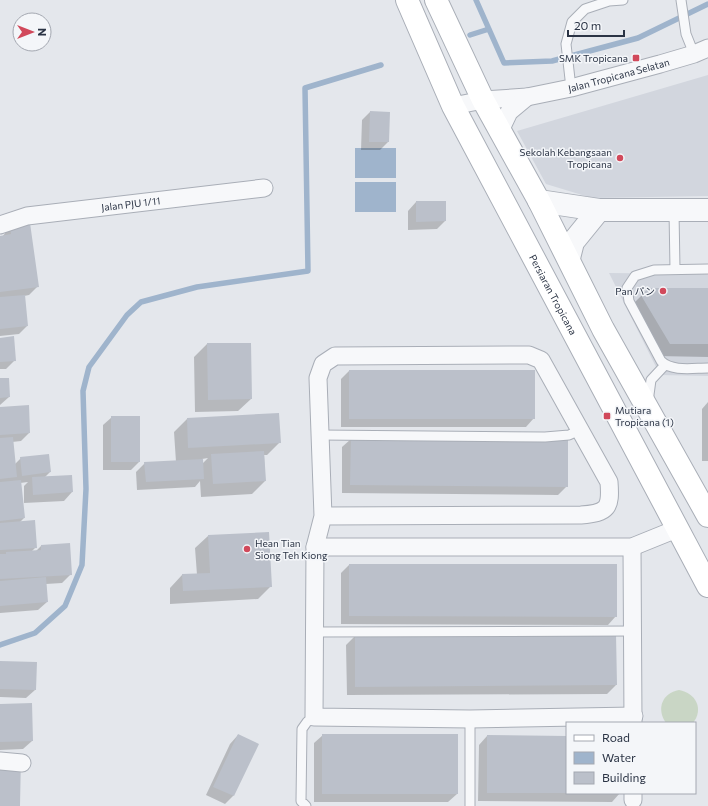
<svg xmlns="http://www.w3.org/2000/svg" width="708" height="806" font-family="Commissioner,'Noto Sans JP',sans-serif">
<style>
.built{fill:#d2d6de}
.green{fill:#c9d6c5}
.water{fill:#9fb4cc}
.shadow{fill:#0003;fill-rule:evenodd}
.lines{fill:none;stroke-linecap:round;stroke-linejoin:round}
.stream{stroke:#9fb4cc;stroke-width:5.5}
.building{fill:#bbc0ca}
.service-casing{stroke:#a9aeb7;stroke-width:11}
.minor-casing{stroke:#a9aeb7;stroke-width:19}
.tertiary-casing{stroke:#a9aeb7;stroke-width:24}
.secondary-casing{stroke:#a9aeb7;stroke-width:24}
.service{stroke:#f7f8fa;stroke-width:9}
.minor{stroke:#f7f8fa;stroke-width:17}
.tertiary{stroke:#f7f8fa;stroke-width:22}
.secondary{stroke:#fff;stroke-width:22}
.poi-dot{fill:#d1495b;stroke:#f4f6f9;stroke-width:1.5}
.labels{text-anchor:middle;stroke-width:3;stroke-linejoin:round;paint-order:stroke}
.poi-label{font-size:10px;fill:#2b3445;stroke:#f4f6f9;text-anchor:end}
.street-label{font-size:10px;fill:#2b3445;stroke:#f4f6f9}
</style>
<rect width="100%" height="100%" fill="#e4e7ec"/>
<path class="built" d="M708 75V196L592 198 546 184 517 131Z
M609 273 708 274V376L660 375Z"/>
<path class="green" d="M679 690C696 693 704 709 693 723H666C656 709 662 693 679 690Z"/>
<path class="water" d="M355 148H396V178H355Z
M355 182H396V212H355Z"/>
<path class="shadow" d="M370 112 388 142 380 150H361L362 120Z
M416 202 445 221 437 229 408 230V211Z
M11 226 38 286 29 295 24 296 27 326 19 334 0 336V237H2Z
M648 289H708V357L657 356 630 310 635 302Z
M0 339 15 360 6 369H0Z
M207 344 251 399 238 411 195 412 194 357Z
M349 371 534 418 526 427H341V379Z
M0 379 9 397 0 405Z
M708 402V461H702V409Z
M0 408 29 433 21 441 12 442 15 464 21 458 50 472 45 477 71 476 72 492 64 501 24 503V486L28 482 20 483 24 518 19 523 36 547 32 551H36L41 546 71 574 62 583 46 584 47 602 38 610 0 613Z
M112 417 139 462 131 470H103V425Z
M187 419 280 442 267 455H264L265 481 252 494 201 497 200 481 195 487 137 490 136 472 145 463 176 462 174 432ZM208 458 202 464V459Z
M351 439 567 486 558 495 342 493V447Z
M208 536 271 586 258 599 170 604V588L182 575H197L195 548Z
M349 565 616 616 608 625 341 624V573Z
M615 635 616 685 607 694 347 695 346 645 355 636Z
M0 662 35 690 26 698 0 697Z
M0 705 32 741 23 749 0 750Z
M238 735 257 744 233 796 225 804 206 795 230 744Z
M323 735 457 794 448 802H314V743Z
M487 736 567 737V793H620L612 802 478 801 479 745Z"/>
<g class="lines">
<path class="stream" d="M476 0 504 63 552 61 638 38 708 4
M470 35 489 29
M0 645 35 633 65 606 82 565 86 489 83 391 89 367 127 315 141 302 197 287 308 271 305 88 381 65"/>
</g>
<path class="building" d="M370 111 390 112 389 142H369Z
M416 201H446V221L416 222Z
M30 223 39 287 0 292V236L11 234 10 225Z
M648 288H708V344H670L642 297Z
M25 295 28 326 0 329V297Z
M14 336 16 361 0 362V338Z
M207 343H251L252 399 208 400Z
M349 370H535V419H349Z
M0 378H9L10 397 0 398Z
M29 405 30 433 0 435V407Z
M279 413 281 443 188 448 187 418Z
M111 416H140V462H111Z
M13 437 17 477 0 479V438Z
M351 438 568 439V487L350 485Z
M264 451 266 481 213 484 211 454Z
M49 454 51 472 22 476 20 457Z
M203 459 204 479 146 482 144 462Z
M72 475 73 492 33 495 32 477Z
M21 480 25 518 0 521V482Z
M35 520 37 548 0 550V523Z
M269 532 272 587 183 591 182 574 210 573 208 535Z
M70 543 72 575 0 579V554H6V552L41 550V545Z
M349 564H617V617L349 616Z
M46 577 48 602 0 606V581Z
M616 634 617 685 355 687V635Z
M0 661 37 662 36 690 0 689Z
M32 703 33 741 0 742V704Z
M238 734 259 744 234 796 213 787Z
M322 734H458V794H322Z
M487 735 567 736V793H487Z
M0 756H21L20 806H0Z"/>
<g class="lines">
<defs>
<path id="service" d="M681 0 686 34 694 54
M571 88 566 44 572 22 585 9 609 1 623 0
M674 211 675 269
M708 269 654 270 635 276 627 288 629 301 661 361C672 372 693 368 708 368
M648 402 651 380 665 365
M320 435 545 437 569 435 580 430
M314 632 634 631
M470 719V806
M306 806 301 801 302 729 307 722 314 717"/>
<g id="minor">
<path id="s1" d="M453 106 483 100 527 97 571 88 660 64 694 54 708 48"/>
<path d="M500 131 509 112 527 97"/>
<path id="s2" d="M0 225 27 216 264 188"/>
<path d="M323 516 581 515C608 513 611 508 609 482L541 360 529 355 335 356 323 364 318 378 323 516 315 547 314 717 470 719 634 716"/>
<path d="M315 547H632L679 528"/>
<path d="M632 547 633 723"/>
<path d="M0 761 22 763"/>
<path d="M633 800V793"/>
</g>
<path id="tertiary" d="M539 201 599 210H708
M569 258 573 242 599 210"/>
<g id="secondary">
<path id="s3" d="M407 0 453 106 708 586"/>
<path d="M436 0 483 100 539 201 603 329 708 516"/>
</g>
</defs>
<use href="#service" class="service-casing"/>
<use href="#minor" class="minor-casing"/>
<use href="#tertiary" class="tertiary-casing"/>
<use href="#secondary" class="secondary-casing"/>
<use href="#service" class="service"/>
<use href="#minor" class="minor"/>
<use href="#tertiary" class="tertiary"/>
<use href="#secondary" class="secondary"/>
</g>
<g class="poi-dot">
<rect x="632" y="54" width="8" height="8" rx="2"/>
<circle cx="620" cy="158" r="4"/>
<circle cx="663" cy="291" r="4"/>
<rect x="603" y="412" width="8" height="8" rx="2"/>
<circle cx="247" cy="549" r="4"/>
</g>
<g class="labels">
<g class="poi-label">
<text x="628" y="62">SMK Tropicana</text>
<text x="612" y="156">Sekolah Kebangsaan<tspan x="612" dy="12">Tropicana</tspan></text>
<text x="655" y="295">Pan パン</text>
<text x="615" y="414" text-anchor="start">Mutiara<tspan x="615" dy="12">Tropicana (1)</tspan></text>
<text x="255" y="547" text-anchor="start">Hean Tian<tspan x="255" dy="12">Siong Teh Kiong</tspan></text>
</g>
<g class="street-label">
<text dy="4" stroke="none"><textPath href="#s1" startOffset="169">Jalan Tropicana Selatan</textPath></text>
<text dy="4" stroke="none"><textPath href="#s2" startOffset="133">Jalan PJU 1/11</textPath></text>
<text dy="4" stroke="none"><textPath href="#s3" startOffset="329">Persiaran Tropicana</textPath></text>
</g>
</g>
<rect x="566" y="722" width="130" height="72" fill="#f4f6f9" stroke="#a4a8b1"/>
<rect x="574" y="735" width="20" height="6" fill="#ffffff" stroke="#a4a8b1"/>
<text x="602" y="742" font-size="12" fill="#2b3445">Road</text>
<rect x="574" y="752" width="20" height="12" fill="#9fb4cc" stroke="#a4a8b1"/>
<text x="602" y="762" font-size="12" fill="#2b3445">Water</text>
<rect x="574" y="772" width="20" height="12" fill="#bbc0ca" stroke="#a4a8b1"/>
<text x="602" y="782" font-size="12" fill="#2b3445">Building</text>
<g transform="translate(32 32) rotate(90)"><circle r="19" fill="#f4f6f9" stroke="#a4a8b1"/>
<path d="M0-3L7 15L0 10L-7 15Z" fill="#d1495b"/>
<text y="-6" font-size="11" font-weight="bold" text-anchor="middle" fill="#2b3445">N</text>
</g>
<path d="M568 30v6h56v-6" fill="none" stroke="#2b3445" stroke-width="2"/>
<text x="574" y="30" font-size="12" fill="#2b3445" stroke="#f4f6f9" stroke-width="3" paint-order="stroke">20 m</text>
</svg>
